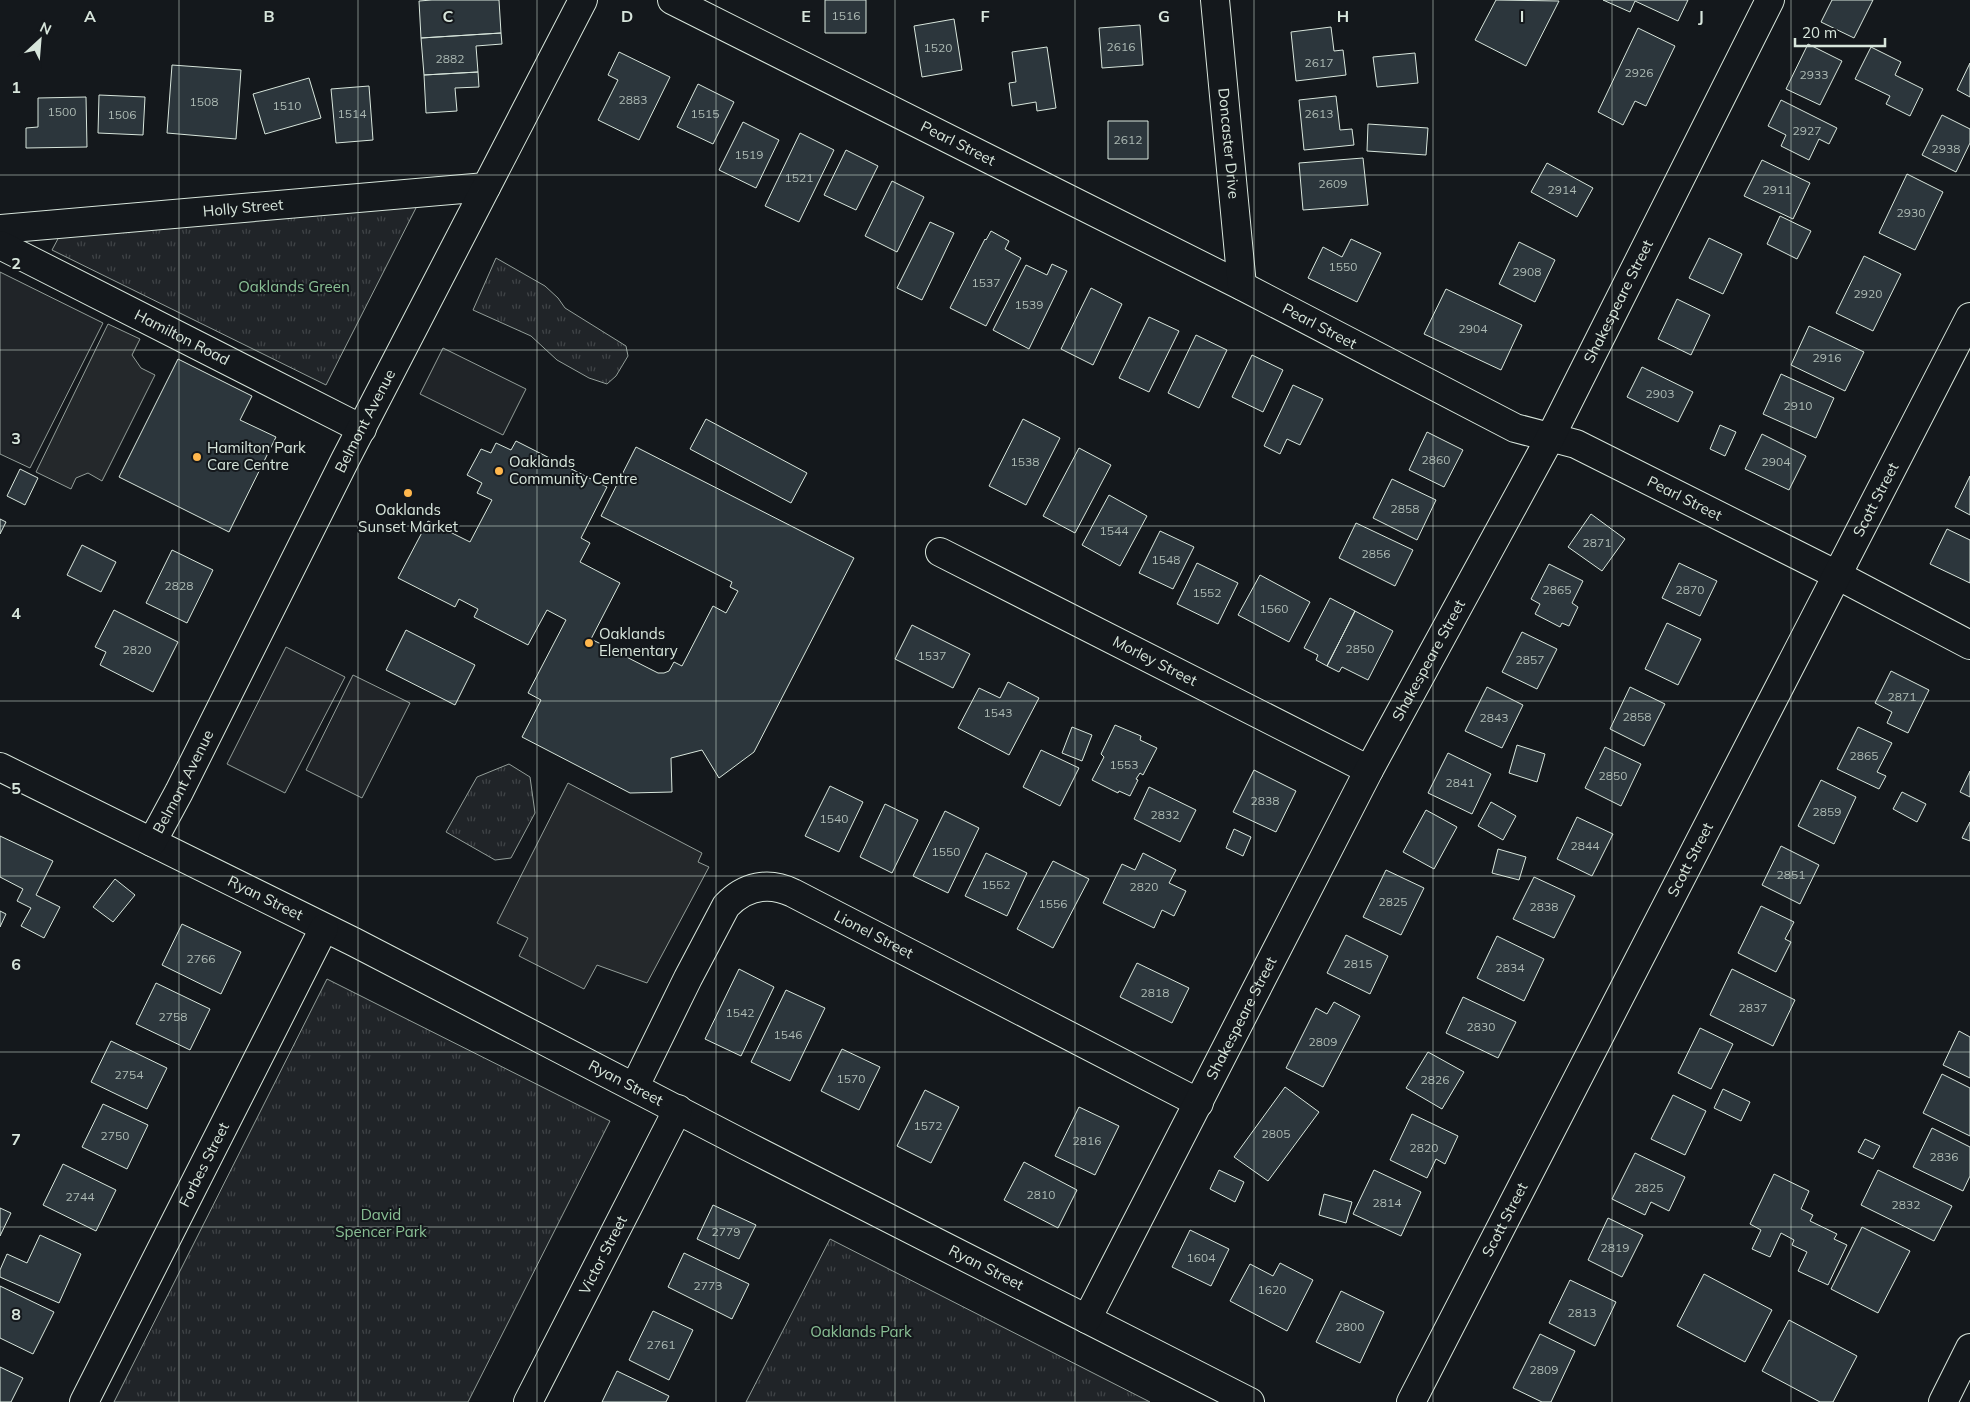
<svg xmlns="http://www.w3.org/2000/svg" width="1970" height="1402" font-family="Mulish,sans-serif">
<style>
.grass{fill:url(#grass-tufts);stroke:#939e99}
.garden{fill:#202428;stroke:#939e99}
.parking{fill:#24282b;stroke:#939e99}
.building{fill:#2c363c;stroke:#d8e6dc}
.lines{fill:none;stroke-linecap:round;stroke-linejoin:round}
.street-casing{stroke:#d8e6dc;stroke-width:30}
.secondary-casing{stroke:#d8e6dc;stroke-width:30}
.street{stroke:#14181c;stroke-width:28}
.secondary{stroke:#14181c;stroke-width:28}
.grid{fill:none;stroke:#d8e6dc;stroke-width:1;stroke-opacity:0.55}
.poi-dot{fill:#ffb74d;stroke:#14181c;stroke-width:2}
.labels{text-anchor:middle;stroke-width:4;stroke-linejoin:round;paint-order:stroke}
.number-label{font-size:12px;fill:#adbab4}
.street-label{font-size:15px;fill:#d8e6dc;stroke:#14181c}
.park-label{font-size:15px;fill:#8ac095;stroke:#14181c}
.poi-label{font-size:15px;fill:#d8e6dc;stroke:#14181c;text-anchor:start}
.grid-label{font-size:16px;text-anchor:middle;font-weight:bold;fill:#d8e6dc;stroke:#14181c;stroke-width:4;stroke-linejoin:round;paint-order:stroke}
</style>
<defs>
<pattern id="grass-tufts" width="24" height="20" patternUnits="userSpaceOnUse" patternTransform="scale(1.25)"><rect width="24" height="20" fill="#202428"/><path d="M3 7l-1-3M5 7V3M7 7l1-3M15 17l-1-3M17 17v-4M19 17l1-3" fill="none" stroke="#404447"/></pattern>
</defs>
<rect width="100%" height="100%" fill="#14181c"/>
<path class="grass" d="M419 202 326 385 52 250 60 235Z
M496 258 545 286 558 298 565 308 626 346 628 356 616 376 607 384 589 378 557 360 531 336 473 310Z
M509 764 530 777 535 813 511 858 495 860 446 832 477 777Z
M327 979 610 1121 468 1402H114Z
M830 1239 1150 1402H746Z"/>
<path class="garden" d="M0 272 103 323 30 468 0 454Z
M443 348 526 389 503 435 420 394Z
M286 647 345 677 285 793 227 764Z
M353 675 410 703 362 798 306 770Z"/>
<path class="parking" d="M108 324 140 339 132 355 141 368 155 375 102 481 88 473 76 478 71 489 36 472Z
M568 783 702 853 698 862 709 867 647 983 597 965 584 989 519 956 528 938 497 923Z"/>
<path class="building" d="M432 0H499L501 33 421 38 419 1Z
M825 0H866V33H825Z
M1496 0 1559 1 1526 66 1475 40Z
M1603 0H1688L1678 21 1635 1 1630 12Z
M1832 0H1873L1854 38 1821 22Z
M954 19 962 70 922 77 914 26Z
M1140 25 1143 65 1102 68 1099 28Z
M1331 27 1334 51 1343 50 1346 75 1296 81 1291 32Z
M1638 28 1675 46 1646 106 1635 101 1623 125 1598 112Z
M501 33 502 44 476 46 478 72 424 75 421 38Z
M1808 44 1842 61 1820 105 1786 89Z
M1047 47 1056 108 1037 111 1036 102 1012 106 1009 83 1016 82 1012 52Z
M1871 47 1901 62 1895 75 1923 89 1910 116 1886 104 1890 96 1855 79Z
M619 52 670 77 639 140 598 120 618 80 608 75Z
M1415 53 1418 83 1377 87 1373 57Z
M1970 63V97L1957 90Z
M172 65 241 70 236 139 167 133Z
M478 72 479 87 455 88 457 111 426 113 424 75Z
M309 78 321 118 265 134 253 94Z
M698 84 734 102 713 144 677 127Z
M369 86 373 140 336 143 331 89Z
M99 95 145 97 143 135 98 133Z
M1336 96 1340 130 1352 129 1354 145 1304 150 1299 100Z
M86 97 87 147 26 148V128L38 127V98Z
M1781 100 1837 128 1829 144 1819 139 1809 160 1781 146 1786 135 1768 126Z
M1942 115 1970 129V143L1956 172 1922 155Z
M1108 121H1148V159H1108Z
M743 122 779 140 756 188 719 170Z
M1368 124 1428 128 1426 155 1367 151Z
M800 133 834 150 799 222 765 206Z
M846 150 878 166 856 210 824 195Z
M1363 158 1368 205 1303 210 1299 163Z
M1762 160 1810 183 1793 219 1744 196Z
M1547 163 1593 188 1577 217 1531 192Z
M1907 174 1943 192 1915 250 1879 233Z
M892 181 924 197 897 252 865 236Z
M1780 216 1811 231 1797 259 1767 244Z
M930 222 954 233 922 300 897 288Z
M991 231 1009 241 1005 249 1021 258 986 326 950 308 985 239 986 240Z
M1709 238 1742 254 1723 294 1689 278Z
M1351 239 1381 253 1357 302 1308 278 1323 247 1342 257Z
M1519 242 1555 260 1535 302 1499 284Z
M1864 256 1901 274 1873 331 1836 313Z
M1052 264 1067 271 1029 349 993 330 1026 265 1047 275Z
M1091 288 1122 304 1093 365 1061 349Z
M1446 289 1522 325 1501 370 1424 334Z
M1677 299 1710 315 1691 355 1658 339Z
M1149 317 1179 331 1149 392 1119 378Z
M1809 326 1864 352 1845 391 1791 365Z
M1196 335 1227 350 1199 408 1168 393Z
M1252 355 1283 370 1263 412 1232 397Z
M178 359 252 396 240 420 276 437 229 532 119 477Z
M1642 367 1693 392 1678 422 1627 397Z
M1781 374 1834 398 1816 438 1763 414Z
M1293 385 1323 399 1300 445 1287 439 1280 454 1264 446Z
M706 419 807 473 791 503 690 449Z
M1023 419 1060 438 1026 505 989 486Z
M1720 425 1736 432 1725 456 1710 449Z
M1427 432 1463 450 1444 487 1409 470Z
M1762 434 1806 456 1789 490 1745 469Z
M516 441 607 487 581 538 590 543 580 562 620 583 591 639 658 673H664L669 671 674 662 682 666 713 606 726 613 738 591 730 587 732 582 601 516 636 447 854 558 754 752 719 778 702 750 671 758 672 792 630 793 522 737 541 700 528 693 566 620 547 610 528 645 474 617 478 609 459 599 455 607 398 578 428 521 470 542 492 500 477 493 482 483 467 475 481 449 491 453 496 443 511 450Z
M1079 448 1111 465 1075 533 1043 516Z
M20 469 38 478 25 505 7 496Z
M1970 476V515L1955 507Z
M1392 479 1436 500 1417 540 1373 518Z
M1109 495 1147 516 1120 566 1082 545Z
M1591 514 1625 539 1602 571 1568 547Z
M0 519 6 522 0 534Z
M1356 523 1413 550 1395 586 1339 558Z
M1947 529 1970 540V583L1930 564Z
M1160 531 1194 547 1173 589 1139 573Z
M82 545 116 562 101 592 67 575Z
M172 550 213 570 187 623 146 603Z
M1197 563 1238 583 1218 624 1177 604Z
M1679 563 1717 581 1700 616 1662 598Z
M1549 564 1583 581 1572 603 1578 607 1569 626 1562 623 1560 627 1535 614 1540 604 1531 599Z
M1260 575 1310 602 1289 642 1238 615Z
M1330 598 1355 611 1327 666 1316 660 1318 655 1304 648Z
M114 610 178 642 153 692 100 665 106 652 95 647Z
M1355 611 1393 631 1368 680 1342 667 1339 672 1327 666Z
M1667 623 1701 639 1678 685 1645 669Z
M912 625 970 654 953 688 895 659Z
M406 630 475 665 455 705 386 670Z
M1522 632 1557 649 1537 689 1502 672Z
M1891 671 1929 690 1908 733 1887 723 1892 712 1875 703Z
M1008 682 1039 698 1009 755 958 728 979 688 1000 698Z
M1487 687 1523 705 1502 748 1465 731Z
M1630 687 1665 704 1644 746 1610 729Z
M1115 725 1141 736 1140 740 1157 748 1143 775 1140 773 1136 779 1138 780 1130 796 1119 791 1118 793 1092 780 1104 757 1101 754Z
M1072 727 1092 735 1082 761 1062 753Z
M1858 727 1892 743 1877 772 1886 776 1879 789 1837 769Z
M1517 745 1545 754 1537 782 1509 773Z
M1605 747 1641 764 1621 806 1585 788Z
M1041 750 1079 768 1060 806 1023 787Z
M1448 753 1491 774 1472 814 1428 793Z
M1254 770 1296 791 1276 832 1233 812Z
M1970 771V797L1960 792Z
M1821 780 1856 797 1834 844 1798 826Z
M830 786 863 802 839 852 805 836Z
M1149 787 1196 810 1180 842 1134 819Z
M1902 792 1926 804 1917 822 1893 809Z
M1491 802 1516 816 1503 840 1478 826Z
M885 804 918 820 892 873 860 857Z
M1426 810 1457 827 1434 869 1403 852Z
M945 811 979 828 948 893 913 876Z
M1577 817 1613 834 1592 876 1557 859Z
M1970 822V841L1962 838Z
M1234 829 1251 837 1243 856 1226 848Z
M0 836 53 861 36 895 60 907 44 938 21 926 31 908 17 901 23 889 0 877Z
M1781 846 1819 865 1800 904 1762 885Z
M1498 849 1526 857 1519 880 1492 873Z
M986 853 1027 873 1007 916 965 896Z
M1143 853 1176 870 1169 883 1186 891 1174 916 1162 910 1154 928 1103 903 1122 864 1135 870Z
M1053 861 1089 879 1053 948 1017 929Z
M1386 870 1424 888 1401 935 1363 917Z
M1534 877 1575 896 1554 938 1513 919Z
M115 879 135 895 113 922 93 907Z
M1761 906 1794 922 1785 939 1791 942 1776 972 1738 953Z
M0 911 6 914 0 927Z
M182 924 241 952 221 994 162 965Z
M1346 935 1388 956 1370 994 1327 973Z
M1497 936 1544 959 1524 1001 1477 978Z
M1137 963 1189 988 1172 1023 1120 997Z
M739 969 774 987 741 1056 705 1039Z
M1732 969 1795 1000 1773 1046 1710 1015Z
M156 983 210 1009 190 1050 136 1024Z
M786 990 825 1008 790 1081 751 1062Z
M1463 997 1516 1022 1498 1058 1446 1033Z
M1334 1002 1360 1016 1323 1087 1286 1068 1316 1008 1327 1014Z
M1700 1028 1733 1044 1711 1089 1678 1073Z
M1959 1031 1970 1037V1078L1943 1065Z
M111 1041 167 1068 147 1109 91 1082Z
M842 1049 880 1067 859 1110 821 1091Z
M1428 1052 1464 1072 1442 1109 1406 1088Z
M1942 1074 1970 1088V1136L1923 1113Z
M1285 1087 1319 1112 1268 1181 1234 1157Z
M1723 1089 1750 1102 1741 1121 1714 1108Z
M925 1090 959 1107 931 1163 897 1146Z
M1673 1095 1706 1111 1685 1155 1651 1139Z
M103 1104 148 1125 127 1169 82 1147Z
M1079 1107 1119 1126 1095 1175 1055 1156Z
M1412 1114 1458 1136 1445 1164 1436 1159 1427 1178 1390 1160Z
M1932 1128 1970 1147V1176L1963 1191 1913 1167Z
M1865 1139 1880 1146 1873 1159 1858 1152Z
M1635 1153 1685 1177 1669 1211 1651 1202 1645 1215 1612 1199Z
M1024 1162 1077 1190 1058 1228 1004 1200Z
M63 1164 116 1190 96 1231 43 1205Z
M1219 1170 1244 1182 1235 1202 1210 1189Z
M1374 1170 1421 1192 1401 1236 1353 1214Z
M1878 1170 1952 1206 1934 1241 1861 1205Z
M1774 1174 1809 1191 1801 1209 1813 1215 1810 1221 1837 1234 1834 1239 1847 1245 1828 1285 1798 1271 1807 1252 1792 1245 1794 1240 1781 1233 1770 1257 1752 1249 1761 1230 1750 1224Z
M1324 1194 1352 1202 1346 1223 1319 1215Z
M713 1205 756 1225 739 1259 697 1239Z
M0 1208 11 1213 0 1236Z
M1608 1218 1643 1235 1622 1277 1588 1260Z
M1862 1227 1910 1251 1878 1313 1831 1289Z
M1190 1230 1229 1249 1211 1286 1172 1267Z
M40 1235 81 1254 59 1303 0 1277V1270L7 1254 27 1263Z
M684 1253 749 1284 732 1319 668 1287Z
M1280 1263 1313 1280 1287 1331 1230 1301 1250 1264 1273 1276Z
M1704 1274 1772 1310 1745 1362 1677 1326Z
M1570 1280 1616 1302 1595 1346 1549 1323Z
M0 1286 54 1312 33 1354 0 1338Z
M1341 1291 1384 1312 1360 1363 1316 1342Z
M653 1311 693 1330 669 1380 629 1360Z
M1789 1320 1857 1356 1833 1402H1820L1762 1371Z
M1540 1334 1575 1351 1551 1402H1542L1513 1388Z
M0 1367 23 1378 11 1402H0Z
M617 1371 669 1396 666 1402H602Z"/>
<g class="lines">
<defs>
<g id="street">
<path id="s1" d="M672 0 1242 286 1515 428 1576 444 1837 575 1970 645"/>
<path id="s2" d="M1215 0 1242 286"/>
<path id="s3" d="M0 229 486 187"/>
<path id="s4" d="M0 245 362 429"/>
<path id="s5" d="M940 552 1369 770"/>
<path id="s6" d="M0 767 354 942 747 1146 1250 1402"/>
<path id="s7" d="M152 842 179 792 345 460 583 0"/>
<path id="s8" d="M635 1086 688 978 726 906C745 886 768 881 793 893L1199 1103"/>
<path id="s9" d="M1087 1319 1369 770 1550 438 1770 0"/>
<path id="s10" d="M84 1402 324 928"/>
<path id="s11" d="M528 1402 678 1109"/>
<path id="s12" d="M1411 1402 1970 317"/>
</g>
<path id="secondary" d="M1943 1402 1970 1348"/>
</defs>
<use href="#street" class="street-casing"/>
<use href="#secondary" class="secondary-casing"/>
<use href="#street" class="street"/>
<use href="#secondary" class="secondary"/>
</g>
<path class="grid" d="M179 0V1402M358 0V1402M537 0V1402M716 0V1402M895 0V1402M1075 0V1402M1254 0V1402M1433 0V1402M1612 0V1402M1791 0V1402M0 175H1970M0 350H1970M0 526H1970M0 701H1970M0 876H1970M0 1052H1970M0 1227H1970"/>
<g class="poi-dot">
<circle cx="197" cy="457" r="5"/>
<circle cx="499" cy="471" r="5"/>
<circle cx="408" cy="493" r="5"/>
<circle cx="589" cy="643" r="5"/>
</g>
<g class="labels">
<g class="number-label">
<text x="846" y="20">1516</text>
<text x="1121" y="51">2616</text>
<text x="938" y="52">1520</text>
<text x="450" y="63">2882</text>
<text x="1319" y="67">2617</text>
<text x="1639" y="77">2926</text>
<text x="1814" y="79">2933</text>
<text x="633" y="104">2883</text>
<text x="204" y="106">1508</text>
<text x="287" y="110">1510</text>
<text x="62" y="116">1500</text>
<text x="352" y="118">1514</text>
<text x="705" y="118">1515</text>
<text x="1319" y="118">2613</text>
<text x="122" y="119">1506</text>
<text x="1807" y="135">2927</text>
<text x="1128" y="144">2612</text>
<text x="1946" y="153">2938</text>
<text x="749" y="159">1519</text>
<text x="799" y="182">1521</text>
<text x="1333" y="188">2609</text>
<text x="1562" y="194">2914</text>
<text x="1777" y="194">2911</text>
<text x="1911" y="217">2930</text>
<text x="1343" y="271">1550</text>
<text x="1527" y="276">2908</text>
<text x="986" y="287">1537</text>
<text x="1868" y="298">2920</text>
<text x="1029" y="309">1539</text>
<text x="1473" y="333">2904</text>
<text x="1827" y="362">2916</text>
<text x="1660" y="398">2903</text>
<text x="1798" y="410">2910</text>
<text x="1436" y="464">2860</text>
<text x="1025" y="466">1538</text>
<text x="1776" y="466">2904</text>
<text x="1405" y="513">2858</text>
<text x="1114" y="535">1544</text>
<text x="1597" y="547">2871</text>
<text x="1376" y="558">2856</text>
<text x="1166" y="564">1548</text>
<text x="179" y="590">2828</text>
<text x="1557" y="594">2865</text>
<text x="1690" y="594">2870</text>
<text x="1207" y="597">1552</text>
<text x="1274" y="613">1560</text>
<text x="1360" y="653">2850</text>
<text x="137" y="654">2820</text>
<text x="932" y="660">1537</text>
<text x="1530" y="664">2857</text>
<text x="1902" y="701">2871</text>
<text x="998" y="717">1543</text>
<text x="1637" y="721">2858</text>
<text x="1494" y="722">2843</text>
<text x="1864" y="760">2865</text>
<text x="1124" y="769">1553</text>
<text x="1613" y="780">2850</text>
<text x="1460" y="787">2841</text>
<text x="1265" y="805">2838</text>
<text x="1827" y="816">2859</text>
<text x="1165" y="819">2832</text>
<text x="834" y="823">1540</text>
<text x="1585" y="850">2844</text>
<text x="946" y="856">1550</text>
<text x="1791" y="879">2851</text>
<text x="996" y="889">1552</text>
<text x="1144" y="891">2820</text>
<text x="1393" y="906">2825</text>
<text x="1053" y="908">1556</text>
<text x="1544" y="911">2838</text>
<text x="201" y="963">2766</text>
<text x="1358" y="968">2815</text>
<text x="1510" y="972">2834</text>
<text x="1155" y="997">2818</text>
<text x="1753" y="1012">2837</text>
<text x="740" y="1017">1542</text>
<text x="173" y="1021">2758</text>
<text x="1481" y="1031">2830</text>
<text x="788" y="1039">1546</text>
<text x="1323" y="1046">2809</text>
<text x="129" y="1079">2754</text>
<text x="851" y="1083">1570</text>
<text x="1435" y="1084">2826</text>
<text x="928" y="1130">1572</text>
<text x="1276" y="1138">2805</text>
<text x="115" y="1140">2750</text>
<text x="1087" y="1145">2816</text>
<text x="1424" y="1152">2820</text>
<text x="1944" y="1161">2836</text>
<text x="1649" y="1192">2825</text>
<text x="1041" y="1199">2810</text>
<text x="80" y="1201">2744</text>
<text x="1387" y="1207">2814</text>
<text x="1906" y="1209">2832</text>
<text x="726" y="1236">2779</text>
<text x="1615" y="1252">2819</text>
<text x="1201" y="1262">1604</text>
<text x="708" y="1290">2773</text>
<text x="1272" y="1294">1620</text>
<text x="1582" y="1317">2813</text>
<text x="1350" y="1331">2800</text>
<text x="661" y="1349">2761</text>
<text x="1544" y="1374">2809</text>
</g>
<g class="street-label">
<text dy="5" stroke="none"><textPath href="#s2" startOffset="144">Doncaster Drive</textPath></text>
<text dy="5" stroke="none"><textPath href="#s1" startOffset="320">Pearl Street</textPath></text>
<text dy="5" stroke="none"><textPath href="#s3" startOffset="244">Holly Street</textPath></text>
<text dy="5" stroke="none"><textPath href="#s9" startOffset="1148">Shakespeare Street</textPath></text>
<text dy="5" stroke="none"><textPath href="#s1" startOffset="725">Pearl Street</textPath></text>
<text dy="5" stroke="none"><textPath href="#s4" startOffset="204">Hamilton Road</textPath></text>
<text dy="5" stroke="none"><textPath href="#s7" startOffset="472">Belmont Avenue</textPath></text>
<text dy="5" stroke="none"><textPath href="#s1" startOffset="1130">Pearl Street</textPath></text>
<text dy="5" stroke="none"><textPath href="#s12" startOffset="1015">Scott Street</textPath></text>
<text dy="5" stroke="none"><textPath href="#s9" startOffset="742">Shakespeare Street</textPath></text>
<text dy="5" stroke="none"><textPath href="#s5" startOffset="241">Morley Street</textPath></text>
<text dy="5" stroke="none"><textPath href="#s7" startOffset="68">Belmont Avenue</textPath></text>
<text dy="5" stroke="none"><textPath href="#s12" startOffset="610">Scott Street</textPath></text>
<text dy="5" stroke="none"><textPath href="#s6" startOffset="296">Ryan Street</textPath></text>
<text dy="5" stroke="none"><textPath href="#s8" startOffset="366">Lionel Street</textPath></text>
<text dy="5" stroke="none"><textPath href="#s9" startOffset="338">Shakespeare Street</textPath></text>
<text dy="5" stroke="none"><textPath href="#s6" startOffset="701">Ryan Street</textPath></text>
<text dy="5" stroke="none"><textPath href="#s10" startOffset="266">Forbes Street</textPath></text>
<text dy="5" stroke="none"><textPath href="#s12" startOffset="205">Scott Street</textPath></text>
<text dy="5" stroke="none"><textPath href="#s11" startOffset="165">Victor Street</textPath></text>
<text dy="5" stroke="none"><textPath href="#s6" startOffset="1106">Ryan Street</textPath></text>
</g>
<g class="park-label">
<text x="294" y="292">Oaklands Green</text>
<text x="381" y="1220">David<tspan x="381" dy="17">Spencer Park</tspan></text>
<text x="861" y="1337">Oaklands Park</text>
</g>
<g class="poi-label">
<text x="207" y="453">Hamilton Park<tspan x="207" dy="17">Care Centre</tspan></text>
<text x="509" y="467">Oaklands<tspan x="509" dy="17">Community Centre</tspan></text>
<text x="408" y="515" text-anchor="middle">Oaklands<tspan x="408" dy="17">Sunset Market</tspan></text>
<text x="599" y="639">Oaklands<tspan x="599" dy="17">Elementary</tspan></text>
</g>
</g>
<g class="grid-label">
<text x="90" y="22">A</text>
<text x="269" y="22">B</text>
<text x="448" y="22">C</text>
<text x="627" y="22">D</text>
<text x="806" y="22">E</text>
<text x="985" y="22">F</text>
<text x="1164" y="22">G</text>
<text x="1343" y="22">H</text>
<text x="1522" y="22">I</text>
<text x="1701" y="22">J</text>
<text x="16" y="93">1</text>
<text x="16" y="269">2</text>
<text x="16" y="444">3</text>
<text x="16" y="619">4</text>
<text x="16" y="794">5</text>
<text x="16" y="970">6</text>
<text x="16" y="1145">7</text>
<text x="16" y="1320">8</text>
</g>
<g transform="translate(40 40) rotate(26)" stroke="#14181c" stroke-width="4" paint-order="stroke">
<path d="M0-4L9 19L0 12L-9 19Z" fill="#d8e6dc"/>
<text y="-8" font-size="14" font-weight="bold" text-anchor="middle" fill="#d8e6dc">N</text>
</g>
<path d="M1795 38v8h90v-8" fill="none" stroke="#d8e6dc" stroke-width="2.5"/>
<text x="1802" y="38" font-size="15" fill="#d8e6dc" stroke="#14181c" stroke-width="4" paint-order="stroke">20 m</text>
</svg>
